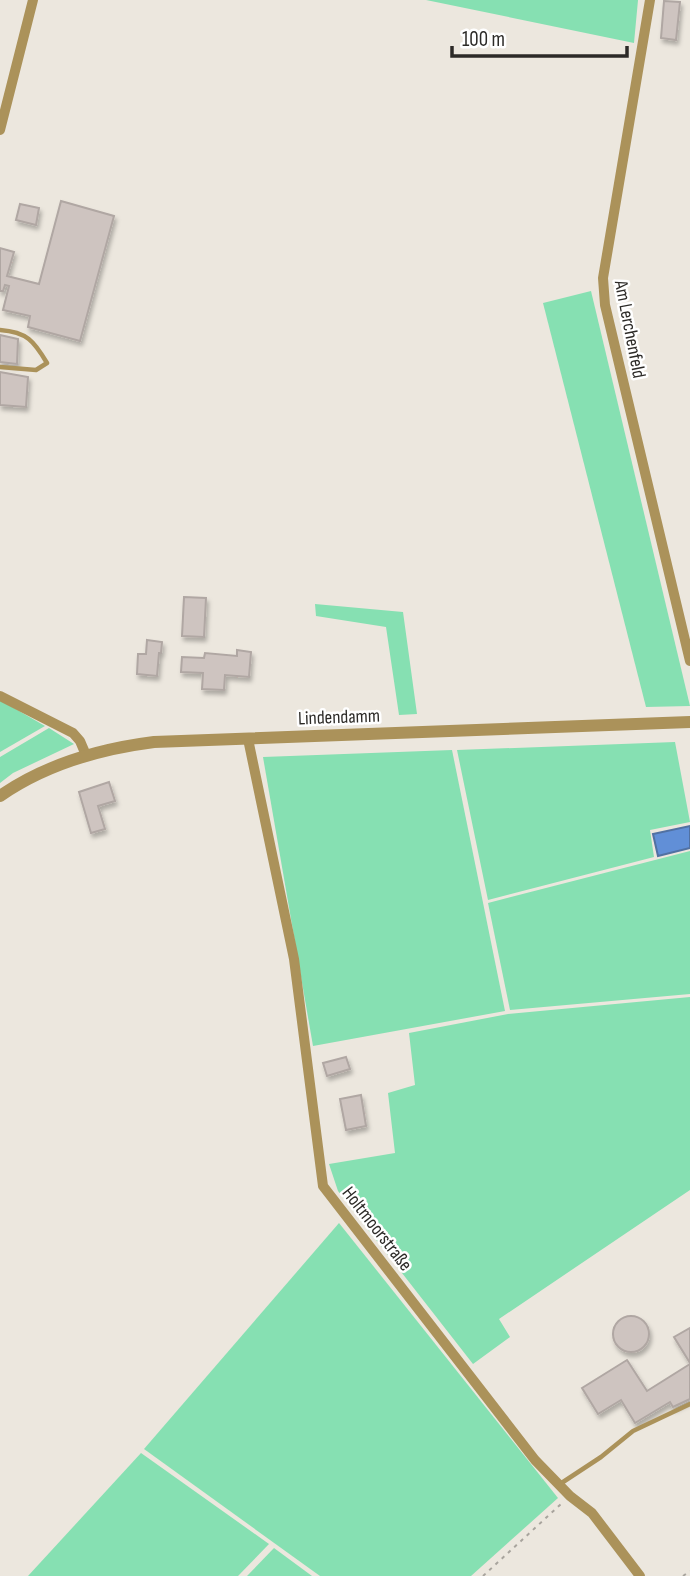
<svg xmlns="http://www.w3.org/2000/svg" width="690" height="1576" font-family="'Sofia Sans Condensed',sans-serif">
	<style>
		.green { fill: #86e0b2 }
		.water { fill: #618fd7; stroke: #5171a2; stroke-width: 2 }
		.building { fill: #cec4c0; stroke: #b0a7a3; stroke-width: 2; filter: url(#shadow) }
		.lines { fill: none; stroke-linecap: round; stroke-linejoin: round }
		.path { stroke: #a8a49d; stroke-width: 2; stroke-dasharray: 3.5 5; stroke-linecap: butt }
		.service { stroke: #ab925a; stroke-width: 4.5 }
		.minor { stroke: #ab925a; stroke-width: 10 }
		.tertiary { stroke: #ab925a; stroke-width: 12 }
		.labels { text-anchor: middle; stroke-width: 5; stroke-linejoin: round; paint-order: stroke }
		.street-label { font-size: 19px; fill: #2c2a27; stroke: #fff }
	</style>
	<defs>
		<filter id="shadow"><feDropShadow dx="2" dy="4" stdDeviation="2" flood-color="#0004"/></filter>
	</defs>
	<rect width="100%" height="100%" fill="#ece7de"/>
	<g class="green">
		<polygon points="426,0 638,0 634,43"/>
		<polygon points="591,291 690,706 646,707 543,303"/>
		<polygon points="315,604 403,612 417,714 399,715 386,627 316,616"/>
		<polygon points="0,700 45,726 0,752"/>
		<polygon points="49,728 74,744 13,773 0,783 0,757"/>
		<polygon points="675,742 690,822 650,830 654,857 488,900 457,750"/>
		<polygon points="452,750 505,1011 313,1046 263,757"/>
		<polygon points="690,851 690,994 510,1010 488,903"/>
		<polygon points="690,997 690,1190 499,1319 510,1337 473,1364 338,1191 329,1164 395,1153 388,1093 415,1085 409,1033 508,1014"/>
		<polygon points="339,1223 558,1498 471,1576 320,1576 144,1449"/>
		<polygon points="141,1453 269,1544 238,1576 28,1576"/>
		<polygon points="274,1548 312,1576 247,1576"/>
	</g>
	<polygon class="water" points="690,826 690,848 658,856 653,834"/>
	<g class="building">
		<polygon points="664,1 680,2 676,40 661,38"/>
		<polygon points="61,201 114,216 80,341 28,327 30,316 3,310 9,286 5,285 3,291 0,291 0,248 14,252 7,276 39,284"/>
		<polygon points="20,204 39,208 36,225 16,220"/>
		<polygon points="0,335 18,339 17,364 0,362"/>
		<polygon points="0,372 28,377 26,407 0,405"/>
		<polygon points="184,597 206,598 204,637 182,636"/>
		<polygon points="147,640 162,642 161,653 159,653 157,676 137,674 138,654 146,654"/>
		<polygon points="237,650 251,652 249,677 225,675 224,690 202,689 203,673 181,672 182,657 204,658 205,653 237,656"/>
		<polygon points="109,782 115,801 98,806 105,829 91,833 79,792"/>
		<polygon points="346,1057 350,1069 327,1076 323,1063"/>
		<polygon points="361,1095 366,1126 346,1130 340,1099"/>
		<circle cx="631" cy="1334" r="18"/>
		<polygon points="690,1328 690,1363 674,1337"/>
		<polygon points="627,1360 647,1391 690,1364 690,1399 673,1407 670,1402 635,1423 621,1400 598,1414 582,1388"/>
	</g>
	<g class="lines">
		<g class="path">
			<polyline points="483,1576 561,1504"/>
			<polyline points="683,1576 690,1571"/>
		</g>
		<g class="service">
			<path d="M0,330C27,332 34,341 47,363L36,370L0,367"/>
			<polyline points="560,1484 601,1457 633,1431 690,1404"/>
		</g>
		<g class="minor">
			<polyline points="650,0 603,278 605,305 690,661"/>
			<polyline points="0,130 33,0"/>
			<polyline points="0,696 73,733 80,741 86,755"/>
			<polyline points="248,739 294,959 323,1186 535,1460 570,1496 592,1513 640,1576"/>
		</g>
		<path class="tertiary" d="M0,796C46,764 99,749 154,742L690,722"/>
	</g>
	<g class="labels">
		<g class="street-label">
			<text transform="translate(631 329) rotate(79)" y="7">Am Lerchenfeld</text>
			<text transform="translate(339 716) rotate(-2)" y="7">Lindendamm</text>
			<text transform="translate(378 1228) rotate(52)" y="7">Holtmoorstraße</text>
		</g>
	</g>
	<path d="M452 46v10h175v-10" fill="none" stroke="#2c2a27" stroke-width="3.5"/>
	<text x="462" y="46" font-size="21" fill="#2c2a27" stroke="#ffffff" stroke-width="5" paint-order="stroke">100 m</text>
</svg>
